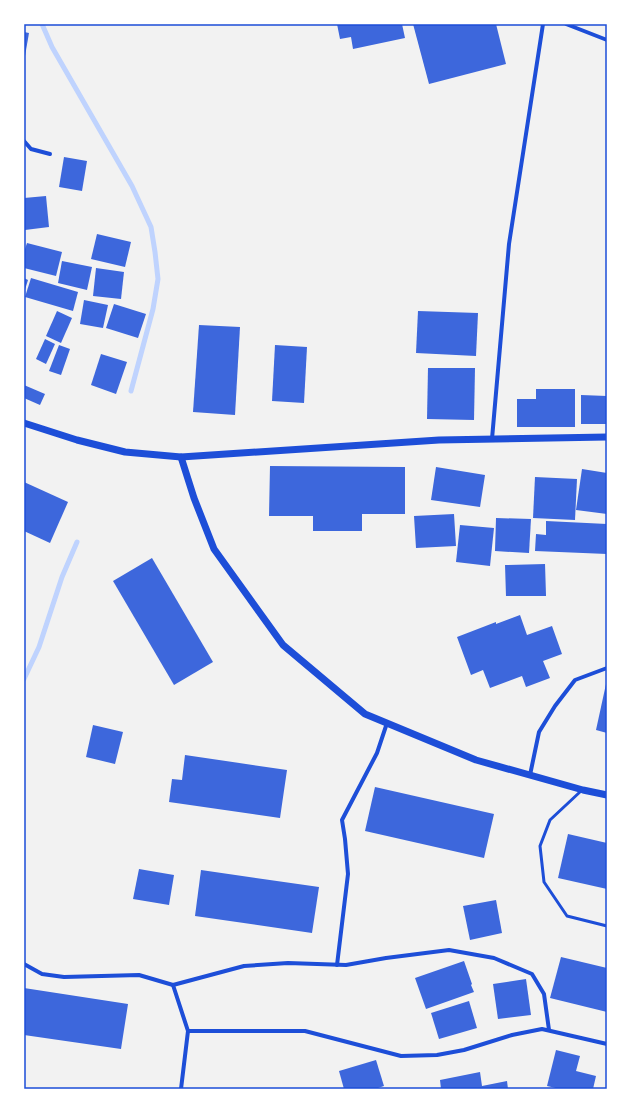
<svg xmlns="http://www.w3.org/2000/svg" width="631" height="1113" font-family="Montserrat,sans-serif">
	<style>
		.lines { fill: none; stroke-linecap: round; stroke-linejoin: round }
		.stream { stroke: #bfd3fe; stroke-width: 5 }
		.building { fill: #3d67dc }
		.service { stroke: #1d4ed8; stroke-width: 3 }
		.minor { stroke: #1d4ed8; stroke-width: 4 }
		.tertiary { stroke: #1d4ed8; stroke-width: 7 }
		.neatline { fill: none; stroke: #1d4ed8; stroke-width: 1.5 }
	</style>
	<rect width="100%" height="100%" fill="#f2f2f2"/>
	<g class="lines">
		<g class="stream">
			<polyline points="42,24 52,47 132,186 151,227 155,252 158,279 153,309 131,391"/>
			<polyline points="24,679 39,647 62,577 77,542"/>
		</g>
	</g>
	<g class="building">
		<polygon points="337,24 402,24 405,38 353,49 351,37 340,39"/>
		<polygon points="413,24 496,24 506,64 429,84"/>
		<polygon points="24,32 29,33 25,56 24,56"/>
		<polygon points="64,157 87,161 82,191 59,187"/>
		<polygon points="46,196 49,227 25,230 24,215 24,198"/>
		<polygon points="97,234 131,242 125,267 91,259"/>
		<polygon points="27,243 62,252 56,276 24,268 24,252"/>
		<polygon points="62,261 92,267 87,290 58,283"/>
		<polygon points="96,268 124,272 121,299 93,296"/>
		<polygon points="24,278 28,280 24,293"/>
		<polygon points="31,278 78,292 73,311 25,297"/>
		<polygon points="84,300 108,305 103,328 80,324"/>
		<polygon points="114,304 146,314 138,338 106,328"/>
		<polygon points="57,311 72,318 61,343 46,336"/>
		<polygon points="418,311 478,313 476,356 416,353"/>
		<polygon points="199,325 240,327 235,415 193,412"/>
		<polygon points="45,339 55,344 46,364 36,359"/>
		<polygon points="59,345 70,349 61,375 49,371"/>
		<polygon points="275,345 307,347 304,403 272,401"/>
		<polygon points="101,354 127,362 116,394 91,385"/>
		<polygon points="428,368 475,368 474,420 427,419"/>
		<polygon points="24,385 45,394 40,405 24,398"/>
		<polygon points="536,389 575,389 575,427 517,427 517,399 536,399"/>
		<polygon points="581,395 607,396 607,424 581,424"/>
		<polygon points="270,466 405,467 405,514 362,514 362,531 313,531 313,516 269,516"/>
		<polygon points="436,467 485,475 480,507 431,500"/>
		<polygon points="582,469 607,473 607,514 576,510"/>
		<polygon points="535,477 577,479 575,520 533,518"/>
		<polygon points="24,482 68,502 50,543 24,531"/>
		<polygon points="454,514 456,546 416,548 414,516"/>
		<polygon points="496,518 531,519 529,553 495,551"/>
		<polygon points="546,521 607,524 607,554 535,551 536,534 546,535"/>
		<polygon points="460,525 494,528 490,566 456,562"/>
		<polygon points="152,558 213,662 174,685 113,581"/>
		<polygon points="545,564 546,596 506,596 505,565"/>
		<polygon points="520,615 527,635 552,626 562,654 543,661 550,678 526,687 522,676 490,688 483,670 471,675 457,637 496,622 496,624"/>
		<polygon points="606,684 607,684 607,733 596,730"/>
		<polygon points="93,725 123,732 115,764 86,757"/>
		<polygon points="185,755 287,770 280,818 169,802 172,779 182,780"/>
		<polygon points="375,787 494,814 484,858 365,831"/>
		<polygon points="568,834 607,843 607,889 558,878"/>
		<polygon points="139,869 174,875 169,905 133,899"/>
		<polygon points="201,870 319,887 312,933 195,916"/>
		<polygon points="496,900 502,933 470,940 463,906"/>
		<polygon points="561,957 607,968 607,1012 550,998"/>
		<polygon points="464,961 472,984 471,985 474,992 426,1009 415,978"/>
		<polygon points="526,979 531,1015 498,1019 493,984"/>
		<polygon points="24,988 128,1004 121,1049 24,1035"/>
		<polygon points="469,1001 477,1028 439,1039 431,1013"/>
		<polygon points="556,1050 580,1056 576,1071 596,1076 593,1089 560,1089 547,1086"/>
		<polygon points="376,1060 384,1086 375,1089 344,1089 339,1071"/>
		<polygon points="480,1072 482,1086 507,1081 508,1089 441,1089 440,1080"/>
	</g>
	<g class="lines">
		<polyline class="service" points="581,791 550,820 540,846 544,882 567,916 607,926"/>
		<g class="minor">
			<polyline points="566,24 607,40"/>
			<polyline points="24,141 31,149 50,154"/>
			<polyline points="492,439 509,244 543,24"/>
			<polyline points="530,775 539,732 555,706 575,680 607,668"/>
			<polyline points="24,964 42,974 64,977 139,975 173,985 244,966 288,963 346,965 386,958 449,950 494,958 532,974 544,994 549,1030"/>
			<polyline points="337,965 348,874 345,839 342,820 377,753 387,723"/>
			<polyline points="173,985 188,1031 181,1089"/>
			<polyline points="188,1031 305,1031 401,1056 437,1055 464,1050 512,1035 542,1029 607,1044"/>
		</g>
		<g class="tertiary">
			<polyline points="24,423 77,440 125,452 181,457 439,440 607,437"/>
			<polyline points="181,457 194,498 214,549 283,645 365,714 476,760 583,790 607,795"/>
		</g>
	</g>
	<rect width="631" height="1113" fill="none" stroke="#ffffff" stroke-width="50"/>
	<rect x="25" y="25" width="581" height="1063" class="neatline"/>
</svg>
